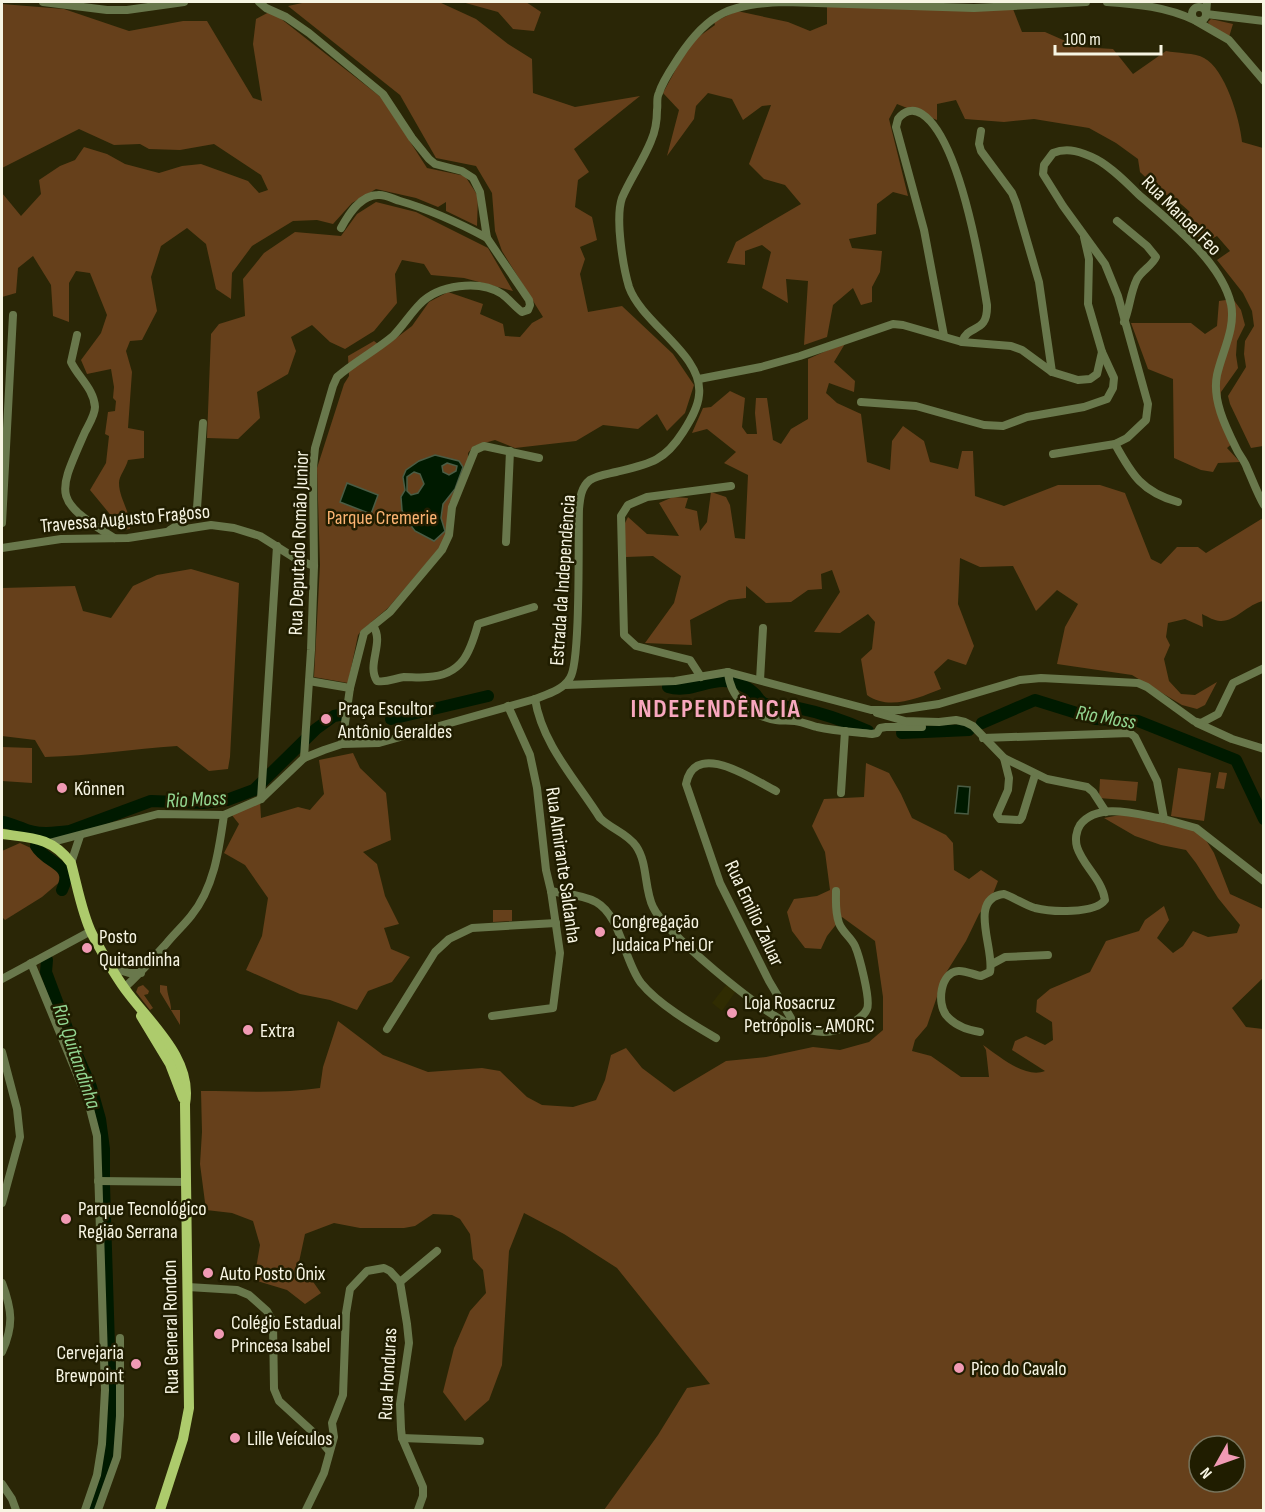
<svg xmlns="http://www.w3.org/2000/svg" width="1265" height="1512" font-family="'Sofia Sans Condensed',sans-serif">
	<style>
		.built { fill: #302c02 }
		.green { fill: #66401b; fill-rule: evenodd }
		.water { fill: #001a00; stroke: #4a5c44; stroke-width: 1.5; fill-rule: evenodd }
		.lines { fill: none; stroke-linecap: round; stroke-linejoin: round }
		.river { stroke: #001a00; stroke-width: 12 }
		.minor { stroke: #69784c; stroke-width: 8 }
		.major { stroke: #adcb6c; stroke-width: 10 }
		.poi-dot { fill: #f19ab4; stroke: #201d00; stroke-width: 2 }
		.labels { text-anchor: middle; stroke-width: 5; stroke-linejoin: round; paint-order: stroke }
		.street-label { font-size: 20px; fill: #f7f5e3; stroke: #201d00 }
		.park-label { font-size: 20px; fill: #fcb472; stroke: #201d00 }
		.poi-label { font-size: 20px; fill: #f7f5e3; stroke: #201d00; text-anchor: start }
		.water-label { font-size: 21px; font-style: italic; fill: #92d691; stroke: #201d00 }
		.district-label { font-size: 26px; font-weight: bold; letter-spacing: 1.5px; fill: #f8a7be; stroke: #201d00 }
	</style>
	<rect width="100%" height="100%" fill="#2a2606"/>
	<polygon class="built" points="727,984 736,991 722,1011 712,1003"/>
	<g class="green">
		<polygon points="307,2 439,2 476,19 508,44 532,59 533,93 575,107 640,96 574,149 589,172 578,180 575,207 592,217 597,240 580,247 585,259 580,274 588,312 622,306 673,354 694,385 685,413 667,431 657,414 638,429 603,425 576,441 515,448 495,440 474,446 468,453 468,460 453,497 449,503 447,530 442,545 388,608 362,630 358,635 348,683 314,677 320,565 317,468 344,384 349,376 348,356 374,341 383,348 412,326 429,302 448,292 483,304 480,314 503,324 505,336 520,337 532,323 543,317 502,251 495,231 492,193 476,166 436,158 400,95 288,6"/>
		<polygon points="462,2 526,2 541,12 534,31 513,29 498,12"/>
		<path d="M2,4L64,9L129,31L183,21H207L253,98L262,101L253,44L256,19L271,11L382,98L427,168L465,176L478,196L477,226L446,211V202L438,207L416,198L376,189L352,203L333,224L317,220L293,221L252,246L232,273L231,299L216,289L206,244L187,228L161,246L151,277L157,311L142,340L130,341L126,351L132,372L128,428L144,431V458L128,460C126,468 119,476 119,483C119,499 132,514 130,529L123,530L90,490L106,463L109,436L105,434L108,412L115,411L116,401L113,398L114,387L111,369L87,374L81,360L101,333L107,315L90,273L76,271L69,283V322L53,316L51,285L33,256L18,268L16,293L2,297V193L21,216L41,194L39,180L60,166L75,160L84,147L107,154L125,164L159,173L182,166L201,164L248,181L259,193L268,190L261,175L214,144L180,150L149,149L140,144L114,145L79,129L2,168V23L3,17H2Z"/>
		<path d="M827,4L1013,9L1022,32H1045L1079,47L1113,49L1133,74L1166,51C1176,53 1196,53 1204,58C1225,69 1240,119 1242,142L1263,148V446L1251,448L1230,404L1228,396L1246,367L1244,354L1245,341L1254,326L1252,311L1243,293L1217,260L1230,251L1217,236L1204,243L1180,221L1190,212L1173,197L1163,194L1140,172L1138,159L1116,143L1089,128L1034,119L1004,122L965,119L956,100L937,104V120L897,104L889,119L908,196L893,192L877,204L876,234L849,239L852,248L882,251L880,272L872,287V302L861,305L853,288L833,305L827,337L804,345L808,281L786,279L788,303L762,288L771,252L762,245L745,251V265L727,263L736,242L801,204L785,185L764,179L749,164L771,105L762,106L743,120L732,99L708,93L696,106L694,119L667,156L679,110L663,93L690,43L715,25L714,22L737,11L788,22L810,31L827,24Z"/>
		<polygon points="1211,19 1233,24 1229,37 1209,24 1208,22"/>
		<polygon points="376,202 416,212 488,248 513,291 464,278 431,275 424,264 402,260 395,274 397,303 374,331 345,349 330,342 312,325 291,337 296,351 288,374 257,392 260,418 238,439 207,438 211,334 219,324 245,316 243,279 264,253 295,232 341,236 357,214"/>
		<polygon points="1233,299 1241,310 1245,325 1237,341 1236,355 1238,368 1221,392 1220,403 1235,441 1227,448 1240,462 1218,463 1213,472 1201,470 1174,458 1173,379 1148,369 1131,323 1191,323 1205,334 1217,326 1219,301"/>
		<path d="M846,342L834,362L855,381L854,392L829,383L826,393L837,403L861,414L867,462L890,470L892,441L903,426L924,441L930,462L958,469L962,451H973L975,496L1004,506L1058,485H1100L1125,493L1151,559L1161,564L1177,547H1198L1206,553L1263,518V601C1248,604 1235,622 1220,621C1215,621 1208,617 1202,614L1203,627L1185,619L1168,623L1166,637L1170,645L1164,659L1169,681L1181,694L1195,695L1217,682L1205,705L1197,709L1182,705L1132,675L1057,664L1065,627L1078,604L1057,590L1036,611L1013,566L980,567L960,558L958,604L974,646L966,665L948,659L934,672L941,689C918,698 889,711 867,695L861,659L872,649L875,622L868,614L840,633L814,632L840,592L832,570L821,574L822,589L808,590L791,602L766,603L746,586V598L729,600L690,620L692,645L645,643L674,603L681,576L653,556L626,557L624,525L628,517L647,534L679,536L659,503L673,497L688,498L685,508L697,511L700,531L707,522L711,492L726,497L730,505L735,538L745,539L748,475L724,463L736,452L707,429L692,433L703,408L711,407L730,391L745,398L742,427L747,434H757L755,413L756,398H767L773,440L781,444L791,429L808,419V359Z"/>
		<path d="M191,569L239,583L230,757L228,769L209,771L177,746C133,749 90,756 45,757L35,740L2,736V588L75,586L83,611L111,618L133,586L157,575Z"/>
		<polygon points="2,747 32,748 32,783 2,781"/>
		<polygon points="353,753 360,768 386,793 391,840 363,852 377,864 385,896 399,924 384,928 391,949 410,957 392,982 368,991 357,1010 330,1000 300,994 246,970 262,936 268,898 245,865 224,853 239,824 231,814 260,800 261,818 298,807 310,810 324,794 319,760"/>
		<path d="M866,763L889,773L901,794L912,818L946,835L953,843L954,870L969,879L981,870L998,881L991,899L979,914L966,941L944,976L927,1026L915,1040L912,1051L931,1056L961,1077H989L986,1050L983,1045C999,1056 1025,1079 1045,1071L1012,1050L1015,1041L1026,1036L1045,1045L1053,1040L1052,1022L1036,1012L1037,1000L1050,989L1090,972L1106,941L1139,931L1145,920L1164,906L1169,920L1157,938L1173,953L1183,946L1193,931L1208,937L1237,933L1240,925L1218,898L1196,863L1186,850L1161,845L1135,836L1104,818L1135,812L1175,820L1204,837L1214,853L1230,894L1263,909V978L1232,1008L1246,1027L1263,1029V1510H604L658,1435L687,1388L710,1384L617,1268L564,1234L524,1213L509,1251L502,1365L489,1400L465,1421L443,1392L454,1348L470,1311L486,1293L483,1270L473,1259L470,1234L460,1219L452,1215L433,1214L415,1226L404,1228H360L334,1223L305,1234L299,1262L321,1293L305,1304L287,1290L254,1280L260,1245L253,1221L232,1213L206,1210L200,1164L202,1132L201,1091C241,1091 280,1094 320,1088L323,1067L338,1021L383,1055L428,1072L482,1068L500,1071L527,1097L542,1105L573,1107L596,1100L605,1080L611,1055L626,1048L642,1068L674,1092L726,1061L766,1057L813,1047L840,1050L869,1042L883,1030V997L875,941L842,917L827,936L821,949L805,948L792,931L787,912L794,899L817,896L830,890L825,852L812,826L824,799L864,797ZM1199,1446H1235V1482H1199Z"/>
		<polygon points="1178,768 1211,773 1204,821 1171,816"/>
		<polygon points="1219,772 1227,773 1224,789 1216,788"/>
		<polygon points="1100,779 1138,782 1136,801 1099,798"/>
		<polygon points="20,843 46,855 63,879 42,897 5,920 2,917 2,851"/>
		<polygon points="493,910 512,910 512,921 493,922"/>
		<polygon points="143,985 149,991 148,994 144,995 153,1008 150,1010 136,992 138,987"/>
		<path d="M160,985L167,986C167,995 171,1001 171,1010H180V1025L160,992Z"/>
	</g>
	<g class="water">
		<path d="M435,455L459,461L463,467L455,489L443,504L441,518L445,531L434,541L415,531L405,518L402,510L401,497L405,490L403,477L406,470L419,461ZM447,463L457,466L456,471L449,475L443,472L442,466ZM414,472L420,474L424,484L418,493L411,495L407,491V477Z"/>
		<polygon points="347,483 378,495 371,514 340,502"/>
		<polygon points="958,786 970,787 968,814 955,813"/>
	</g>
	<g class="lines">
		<g class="river">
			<path d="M668,687C688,693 704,681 723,681C735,681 747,686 756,695C759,699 761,703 766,704C776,708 787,706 798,708C823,713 845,721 868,731"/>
			<polyline points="391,719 488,696"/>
			<polyline points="982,723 1035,700 1096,719 1138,721 1236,760 1264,819"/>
			<polyline points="902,733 969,730"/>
			<path d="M4,822C11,824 15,826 22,828C36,835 55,833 70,831L151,801L203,803L227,800L254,790L316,729L334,716L344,714"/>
			<path d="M36,846C47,865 75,863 62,890"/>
			<polyline points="47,960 46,972 77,1055 91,1087 100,1119 104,1149 104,1185 111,1411 109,1457 91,1510"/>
		</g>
		<g class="minor">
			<polyline points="43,2 107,10 127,10 184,2"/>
			<path d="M259,2L266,8L286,17L309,33L383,94L412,138L429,159L435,164L462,171L473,178L480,192L487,238L529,300L530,305L528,310L522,312C515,307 509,299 502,294C479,279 438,285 420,304C410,314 403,326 393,336C375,351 354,362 337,377L333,386L315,448L313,468L314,566L311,650L304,758"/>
			<path d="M1107,2C1137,4 1167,7 1194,20"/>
			<polyline points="1207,2 1206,14 1264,21"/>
			<circle cx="1199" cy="14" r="7"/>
			<polyline points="1196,21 1229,40 1264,81"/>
			<polyline points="981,131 979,144 981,151 1012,193 1016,203 1039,282 1052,372"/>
			<path d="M1117,221L1147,246L1156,257C1152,266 1142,270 1137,279C1130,293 1130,308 1124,322"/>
			<path d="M341,228C348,215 360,195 378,195C385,194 393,199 400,201C431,210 459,223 487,238"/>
			<path d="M77,335L71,362C78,377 94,389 95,407C95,415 89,424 85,432C57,496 52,499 114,538"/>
			<path d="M944,336L924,230L896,127L898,119C904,111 913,108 922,114C959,138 980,262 987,305C988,335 968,323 962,342"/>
			<polyline points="699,379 761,367 800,356 893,324 903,325 962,342 1011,346 1022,350 1052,372 1078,380 1090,379 1097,374 1102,352 1088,304 1089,259 1084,237"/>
			<polyline points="861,402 916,406 984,425 1003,426 1027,417 1084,407 1107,399 1113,388 1114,378 1102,352"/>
			<path d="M1115,444C1132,475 1142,492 1178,502"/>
			<path d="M1053,454L1115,444L1127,438L1146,420L1148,404L1118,296L1105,264L1063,206L1043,174L1044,165L1053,153C1068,147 1082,152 1096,159C1111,167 1126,182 1138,194C1170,222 1221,261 1231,304C1236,328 1222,352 1217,375C1212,399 1225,426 1236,448C1239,455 1245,461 1247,468C1253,481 1257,493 1264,505"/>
			<polyline points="2,523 13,315"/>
			<polyline points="170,530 183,522 197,508 203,423"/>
			<polyline points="506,542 510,451"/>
			<polyline points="2,548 61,539 128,538 211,525 234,528 260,536 298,560 314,566"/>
			<path d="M373,626C385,642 366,665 377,681C387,683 395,678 404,677C412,677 420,678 428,677C462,675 470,653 478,624L534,607"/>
			<path d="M728,672C730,698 751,716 776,720C782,721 789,720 795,721C802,722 810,725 817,727C835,731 854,732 872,734L877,733L880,728L886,727H922"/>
			<polyline points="701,677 690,660 636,646 624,635 621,516 628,505 647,497 731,486"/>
			<polyline points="760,680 763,628"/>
			<polyline points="309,681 350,688"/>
			<polyline points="565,685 675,681 728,672 871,710 899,710 939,704 1020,680 1041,678 1138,683 1147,687 1194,721 1201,723 1218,714 1233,683 1264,668"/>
			<path d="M535,699C542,744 576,780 600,818C611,829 627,833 636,846C648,863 644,889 653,907C665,933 761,1011 787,1023H789L791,1018L769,981L720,883L686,784C695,739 752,779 776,791"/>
			<polyline points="877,713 905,721 939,722 956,720 965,722 973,726 1004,758 1009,778 1008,790 997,815 1000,819 1020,820 1022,817 1035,775"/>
			<polyline points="1197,723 1232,739 1264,749"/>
			<polyline points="983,738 1130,733 1135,737 1157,781 1164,819 1196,828 1264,881"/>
			<polyline points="342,744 350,688 364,633 390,612 442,550 449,535 452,507 475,450 484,446 539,458"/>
			<polyline points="1004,758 1047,779 1087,787 1093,792 1106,812"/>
			<polyline points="841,793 845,731"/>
			<polyline points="261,799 277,546"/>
			<path d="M49,843L158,814L224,815L261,799L304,758L324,750L342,744L379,743L535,699C548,694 563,690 570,678C581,662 578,536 579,509C580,498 581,487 590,480C598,475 608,474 616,472C649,464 664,462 683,432C690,421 698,408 699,395C704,355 642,324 629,287C623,267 615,218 622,198C630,179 643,161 651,141C655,132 657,121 657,110C658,105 656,98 659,93C663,80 672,68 679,57C709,11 732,4 785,2L974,8L1086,2"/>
			<polyline points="71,863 80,836"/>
			<path d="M551,891C566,894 583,895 596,902C621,916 624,961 641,983C658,1004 692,1024 716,1038"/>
			<polyline points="31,963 88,1101 97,1136 105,1390 102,1444 97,1475 85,1510"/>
			<polyline points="992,964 1005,957 1048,955"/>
			<polyline points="112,968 129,973 141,973"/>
			<polyline points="2,979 91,931"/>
			<path d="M124,988C140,974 152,959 166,944C174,934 183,926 191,916C214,888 219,850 224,815"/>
			<polyline points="492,1016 553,1008 560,953 551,891 546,870 537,788 530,755 508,706"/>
			<path d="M789,1023C808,1031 827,1037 847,1026C854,1022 864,1017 867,1009C871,1000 859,955 855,946C851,937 842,932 839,923C835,912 836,903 836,891"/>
			<polyline points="387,1029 435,952 449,939 472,928 556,923"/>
			<path d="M980,1032C967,1030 954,1025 946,1015C937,1003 940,973 958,971C965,970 974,975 981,976L990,972C995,949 967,898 1004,894C1015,898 1025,905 1035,908C1051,912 1095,914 1105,900C1102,879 1083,866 1077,847C1075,840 1076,831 1080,825C1098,801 1139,815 1164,819"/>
			<polyline points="2,1052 17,1109 20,1137 2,1203"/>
			<polyline points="98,1181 187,1182"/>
			<polyline points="400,1282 437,1251"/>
			<path d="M2,1283C12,1310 14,1325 2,1352"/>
			<polyline points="188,1287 237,1290 249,1295 267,1311 273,1322 274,1389 279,1401 314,1433 329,1451"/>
			<polyline points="402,1438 480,1441"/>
			<polyline points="2,1484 12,1499 16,1510"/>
			<polyline points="98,1510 117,1457 120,1416 120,1338"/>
			<polyline points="306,1510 324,1473 334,1437 332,1423 343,1395 346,1313 350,1289 367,1271 384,1268 390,1271 400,1282 407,1324 409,1343 400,1404 401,1429 402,1438 423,1487 423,1496 418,1510"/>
		</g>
		<g class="major">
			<path d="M2,834C31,838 52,837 71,863C77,885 82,914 92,934C103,954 114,975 128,993C152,1025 193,1060 185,1104L189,1408L183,1439L160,1510"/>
			<polyline points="141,1016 170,1064 183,1098"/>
		</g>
	</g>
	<g class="poi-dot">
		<circle cx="326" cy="719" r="6"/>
		<circle cx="62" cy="788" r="6"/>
		<circle cx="600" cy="932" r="6"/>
		<circle cx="87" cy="948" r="6"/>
		<circle cx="732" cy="1013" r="6"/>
		<circle cx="248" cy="1030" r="6"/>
		<circle cx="66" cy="1219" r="6"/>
		<circle cx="208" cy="1273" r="6"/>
		<circle cx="219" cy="1334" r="6"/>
		<circle cx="136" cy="1364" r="6"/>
		<circle cx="959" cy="1368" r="6"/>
		<circle cx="235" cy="1438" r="6"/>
	</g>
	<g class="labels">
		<g class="street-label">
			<text transform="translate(1182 215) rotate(45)" y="7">Rua Manoel Feo</text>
			<text transform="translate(125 518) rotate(-5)" y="7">Travessa Augusto Fragoso</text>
			<text transform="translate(298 543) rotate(-88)" y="7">Rua Deputado Romão Junior</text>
			<text transform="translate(562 580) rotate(-86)" y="7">Estrada da Independência</text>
			<text transform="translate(564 865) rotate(82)" y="7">Rua Almirante Saldanha</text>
			<text transform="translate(755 913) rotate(65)" y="7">Rua Emilio Zaluar</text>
			<text transform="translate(170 1327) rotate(-91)" y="7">Rua General Rondon</text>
			<text transform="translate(387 1374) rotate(-87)" y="7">Rua Honduras</text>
		</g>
		<g class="park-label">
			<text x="382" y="524">Parque Cremerie</text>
		</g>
		<g class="poi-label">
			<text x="338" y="715">Praça Escultor<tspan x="338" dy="23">Antônio Geraldes</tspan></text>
			<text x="74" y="795">Können</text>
			<text x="612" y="928">Congregação<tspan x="612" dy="23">Judaica P'nei Or</tspan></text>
			<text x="99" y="943">Posto<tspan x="99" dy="23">Quitandinha</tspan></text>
			<text x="744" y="1009">Loja Rosacruz<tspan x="744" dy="23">Petrópolis - AMORC</tspan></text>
			<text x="260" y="1037">Extra</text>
			<text x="78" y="1215">Parque Tecnológico<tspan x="78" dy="23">Região Serrana</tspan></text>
			<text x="220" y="1280">Auto Posto Ônix</text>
			<text x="231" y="1329">Colégio Estadual<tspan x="231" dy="23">Princesa Isabel</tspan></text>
			<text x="124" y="1359" text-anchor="end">Cervejaria<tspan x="124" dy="23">Brewpoint</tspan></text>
			<text x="971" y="1375">Pico do Cavalo</text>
			<text x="247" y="1445">Lille Veículos</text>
		</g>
		<g class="water-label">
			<text transform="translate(1106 717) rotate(10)" y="7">Rio Moss</text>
			<text transform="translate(196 799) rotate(-3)" y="7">Rio Moss</text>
			<text transform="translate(77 1056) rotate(71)" y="7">Rio Quitandinha</text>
		</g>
		<g class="district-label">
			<text x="716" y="717">INDEPENDÊNCIA</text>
		</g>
	</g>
	<rect width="1265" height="1512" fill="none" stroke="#f7f5e3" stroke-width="6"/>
	<g transform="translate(1217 1464) rotate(230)"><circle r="28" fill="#201d00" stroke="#76735b" stroke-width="1.5"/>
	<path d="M0-4.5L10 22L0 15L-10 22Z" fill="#f19ab4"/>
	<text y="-9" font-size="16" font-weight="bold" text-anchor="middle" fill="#f7f5e3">N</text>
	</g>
	<path d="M1055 45v9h106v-9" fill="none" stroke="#f7f5e3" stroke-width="3"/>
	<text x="1064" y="45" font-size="18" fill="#f7f5e3" stroke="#201d00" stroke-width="4.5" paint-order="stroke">100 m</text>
</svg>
